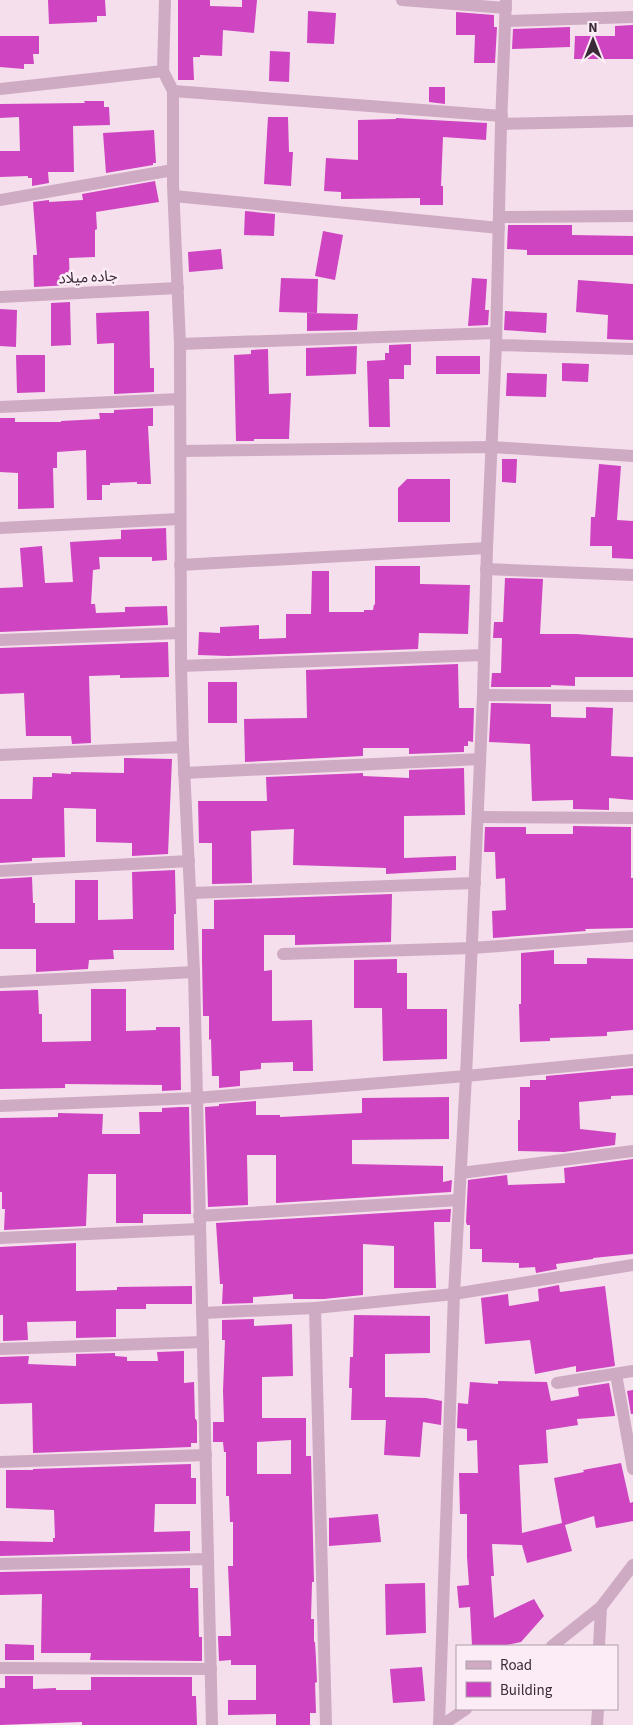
<svg xmlns="http://www.w3.org/2000/svg" width="633" height="1725" font-family="'Source Sans 3','Noto Sans Arabic',sans-serif">
	<style>
		.building { fill: #ce44c1; fill-rule: evenodd }
		.lines { fill: none; stroke-linecap: round; stroke-linejoin: round }
		.minor { stroke: #ceaac3; stroke-width: 12 }
		.labels { text-anchor: middle; stroke-width: 5; stroke-linejoin: round; paint-order: stroke }
		.street-label { font-size: 15px; fill: #3b2a38; stroke: #fbecf6 }
	</style>
	<rect width="100%" height="100%" fill="#f5dfec"/>
	<g class="building">
		<polygon points="48,0 105,0 106,16 97,16 97,22 49,24"/>
		<polygon points="178,0 210,0 210,6 242,7 242,0 257,0 254,33 223,30 222,56 200,55 200,57 193,57 194,80 178,80"/>
		<polygon points="308,11 336,13 334,44 307,43"/>
		<polygon points="456,12 494,15 494,27 497,27 495,63 474,63 475,35 456,35"/>
		<polygon points="633,25 633,59 574,59 575,36 615,36 615,26"/>
		<polygon points="570,27 570,47 512,49 513,29"/>
		<polygon points="0,36 39,36 39,54 33,54 34,64 24,64 24,69 0,67"/>
		<polygon points="270,51 290,52 289,82 269,81"/>
		<polygon points="429,87 445,87 445,104 429,102"/>
		<polygon points="84,101 104,101 104,107 109,107 110,125 73,126 74,172 48,172 49,183 32,186 32,178 28,178 28,176 0,177 0,151 20,151 19,117 0,118 0,104 85,103"/>
		<polygon points="268,117 288,117 289,152 293,152 291,186 264,184"/>
		<polygon points="396,118 487,123 486,140 443,137 441,186 443,186 443,205 420,205 420,198 341,199 341,192 324,191 326,158 358,160 358,120 396,119"/>
		<polygon points="154,130 156,163 153,163 153,165 106,173 103,133"/>
		<polygon points="155,181 159,202 96,212 97,229 95,230 95,257 69,258 70,285 34,287 33,255 37,255 33,202 49,200 49,202 83,200 82,194"/>
		<polygon points="245,211 275,214 274,236 244,235"/>
		<polygon points="508,225 572,225 572,235 633,236 633,255 527,255 527,250 507,249"/>
		<polygon points="323,231 343,235 335,280 315,276"/>
		<polygon points="221,249 223,269 189,272 188,252"/>
		<polygon points="281,278 318,279 317,313 279,312"/>
		<polygon points="472,278 487,279 485,310 489,310 488,325 468,326"/>
		<polygon points="578,280 633,284 633,340 607,339 608,315 576,312"/>
		<polygon points="70,302 71,345 51,346 51,303"/>
		<polygon points="0,309 17,310 16,347 0,346"/>
		<polygon points="149,311 150,368 154,368 154,392 114,394 114,343 97,344 96,313"/>
		<polygon points="505,311 547,313 546,333 504,330"/>
		<polygon points="307,313 358,314 357,330 307,331"/>
		<polygon points="411,344 411,365 404,365 404,379 389,379 390,427 369,427 367,361 385,360 385,353 389,353 389,345"/>
		<polygon points="357,346 356,374 306,376 306,348"/>
		<polygon points="268,349 269,394 291,393 289,439 254,439 254,441 236,441 234,355 251,354 251,350"/>
		<polygon points="16,355 45,355 45,392 17,393"/>
		<rect x="436" y="356" width="44" height="18"/>
		<polygon points="562,363 589,364 588,382 562,381"/>
		<polygon points="507,373 547,374 546,397 506,396"/>
		<polygon points="153,408 153,426 148,426 151,484 137,484 137,482 110,483 110,485 102,485 102,500 87,500 86,450 57,452 57,468 53,468 54,508 18,509 18,473 0,472 0,418 15,418 15,422 61,422 61,421 100,419 99,413 114,413 114,410"/>
		<polygon points="502,459 517,459 516,483 502,482"/>
		<polygon points="599,464 621,466 617,520 633,521 633,559 612,558 612,546 590,546 591,517 595,517"/>
		<polygon points="407,479 450,479 450,522 398,522 398,488"/>
		<polygon points="166,528 167,560 152,561 152,557 99,557 100,569 93,570 91,604 95,604 96,613 125,612 125,607 167,606 168,625 0,632 0,588 23,587 20,548 42,546 45,583 73,582 70,542 121,539 121,530"/>
		<polygon points="375,566 420,566 420,584 470,585 468,634 419,633 418,649 228,656 198,655 199,632 220,633 220,627 259,625 259,639 286,638 286,614 311,614 312,571 329,571 329,612 364,612 364,610 373,610 374,604 375,605"/>
		<polygon points="505,578 543,579 540,634 576,634 633,638 633,677 575,677 575,686 551,685 551,687 491,687 492,673 501,673 502,638 493,638 494,622 503,622"/>
		<polygon points="168,642 169,677 120,678 120,675 89,676 91,743 72,744 71,736 26,736 24,693 0,694 0,648"/>
		<polygon points="458,664 459,708 474,708 473,742 468,741 468,746 464,746 464,752 409,754 409,748 363,748 363,756 245,762 244,719 307,718 306,670"/>
		<rect x="208" y="682" width="29" height="41"/>
		<polygon points="491,703 551,704 551,717 586,718 586,707 613,708 611,756 633,757 633,800 609,798 609,810 573,809 573,800 532,801 530,744 489,742"/>
		<polygon points="124,758 172,759 168,854 132,856 132,843 96,842 96,809 68,808 64,808 65,857 32,858 32,861 0,863 0,799 32,799 33,777 52,777 52,773 71,774 71,772 124,773"/>
		<polygon points="464,768 465,815 404,816 404,858 456,856 456,870 386,874 386,868 293,865 294,829 251,831 252,883 212,884 212,843 199,843 198,801 267,801 266,777 363,773 363,776 409,778 409,770"/>
		<polygon points="573,826 631,827 631,878 633,878 633,928 585,929 586,931 493,938 492,911 506,910 505,878 496,879 495,852 484,852 485,827 526,827 526,834 573,834"/>
		<polygon points="175,870 176,914 174,914 174,950 113,950 114,959 89,960 88,969 36,972 36,949 0,949 0,879 32,877 33,903 35,903 35,923 75,923 75,880 98,880 98,920 133,919 132,872"/>
		<polygon points="392,894 391,942 295,945 295,935 264,935 264,971 272,970 272,1021 312,1020 313,1071 293,1071 293,1062 261,1063 261,1069 240,1071 240,1086 219,1088 219,1076 212,1076 211,1039 209,1040 209,1016 203,1016 202,959 202,929 214,929 214,900"/>
		<polygon points="554,950 554,964 587,964 587,958 633,959 633,1030 607,1032 607,1036 550,1038 550,1041 520,1042 519,1004 521,1004 521,953"/>
		<polygon points="397,959 397,973 407,973 407,1009 447,1009 447,1059 383,1061 382,1008 354,1008 354,960"/>
		<polygon points="91,989 126,989 126,1031 156,1030 156,1027 180,1027 181,1090 162,1091 162,1085 65,1084 65,1088 0,1089 0,991 38,990 39,1014 42,1014 42,1042 91,1041"/>
		<polygon points="633,1068 633,1095 611,1096 611,1099 579,1102 580,1129 616,1133 615,1145 564,1152 518,1151 518,1120 520,1120 520,1087 530,1087 530,1080 546,1080 546,1076"/>
		<polygon points="449,1097 449,1139 352,1140 352,1164 443,1166 443,1182 452,1180 451,1192 276,1203 276,1155 247,1155 248,1205 208,1207 205,1107 219,1106 219,1104 256,1101 256,1115 280,1115 280,1117 362,1113 362,1098"/>
		<polygon points="181,1107 189,1107 191,1214 143,1214 143,1223 116,1223 116,1174 88,1174 86,1226 4,1230 5,1209 2,1209 2,1192 0,1192 0,1118 58,1117 58,1113 103,1114 102,1134 140,1134 139,1112 162,1112 162,1108"/>
		<polygon points="633,1159 633,1254 593,1258 593,1259 556,1264 557,1269 536,1273 535,1267 519,1268 519,1263 482,1262 482,1249 470,1249 470,1225 467,1225 466,1222 468,1180 507,1175 508,1185 565,1183 564,1168"/>
		<polygon points="451,1209 450,1222 434,1222 436,1288 394,1288 394,1246 363,1244 363,1295 324,1299 293,1299 293,1294 253,1297 253,1303 222,1304 223,1284 220,1284 216,1223"/>
		<polygon points="76,1243 76,1291 117,1290 117,1287 192,1286 192,1304 146,1304 146,1309 116,1309 116,1337 76,1338 76,1321 27,1322 28,1340 3,1341 3,1315 0,1315 0,1247"/>
		<polygon points="559,1285 560,1292 605,1286 615,1366 576,1372 576,1366 535,1374 530,1340 485,1344 481,1298 508,1294 509,1306 539,1301 538,1289"/>
		<polygon points="354,1315 430,1316 430,1353 385,1354 385,1397 426,1398 442,1401 441,1425 423,1422 420,1457 384,1455 386,1420 351,1420 352,1388 349,1388 350,1357 353,1357"/>
		<path d="M254,1319V1326L292,1324L293,1376L262,1377V1418H306V1456H311L314,1582H312L311,1619H314V1642H315L316,1659L317,1682L315,1683L316,1713H310V1725H276V1714L228,1715V1700H256V1665H231V1660L219,1661L218,1636H231L228,1566H233V1522H230L229,1496H226V1452H224L223,1442H213V1422H224L223,1391L225,1340H222V1320ZM291,1440V1474H257V1442Z"/>
		<polygon points="184,1351 184,1383 194,1382 195,1419 196,1419 197,1422 197,1443 191,1443 191,1447 33,1453 32,1403 0,1404 0,1357 29,1356 28,1364 76,1366 76,1354 115,1353 115,1356 127,1357 127,1361 158,1361 157,1352"/>
		<polygon points="498,1381 547,1382 551,1401 579,1396 578,1388 609,1383 615,1416 577,1419 578,1425 546,1430 548,1463 519,1465 522,1533 562,1523 554,1478 584,1472 583,1470 621,1463 630,1503 633,1502 633,1521 596,1528 594,1516 565,1525 572,1551 527,1563 522,1545 492,1544 494,1576 491,1576 494,1618 534,1599 544,1616 521,1642 502,1646 472,1646 470,1607 459,1608 457,1586 469,1585 467,1557 467,1514 460,1514 459,1473 478,1473 477,1440 467,1441 467,1429 457,1428 458,1403 468,1404 470,1382 498,1384"/>
		<polygon points="633,1390 633,1414 631,1414 627,1391"/>
		<polygon points="191,1464 191,1478 196,1478 196,1504 155,1504 154,1532 190,1531 190,1551 0,1556 0,1541 53,1542 53,1538 55,1538 54,1510 6,1508 6,1470 33,1470 33,1469"/>
		<polygon points="378,1514 381,1542 329,1546 329,1518"/>
		<polygon points="190,1568 190,1588 198,1588 199,1637 202,1637 202,1661 90,1660 91,1653 41,1653 42,1594 0,1595 0,1572"/>
		<polygon points="425,1583 426,1633 386,1635 385,1584"/>
		<polygon points="5,1644 34,1645 34,1660 5,1660"/>
		<polygon points="422,1667 425,1701 393,1703 390,1669"/>
		<polygon points="5,1676 33,1676 33,1689 56,1688 56,1690 91,1690 91,1677 192,1677 192,1696 196,1696 197,1725 82,1725 82,1722 0,1725 0,1688 5,1688"/>
	</g>
	<g class="lines">
		<g class="minor">
			<polyline points="165,0 163,71 173,91 173,185 180,344 181,666 183,747 194,972 212,1725"/>
			<polyline points="402,0 506,8"/>
			<polyline points="505,21 633,17"/>
			<polyline points="0,89 163,71"/>
			<polyline points="173,91 502,116"/>
			<polyline points="501,124 633,121"/>
			<polyline points="174,196 499,228"/>
			<polyline points="0,200 173,170"/>
			<polyline points="499,217 633,216"/>
			<polyline points="0,297 178,288"/>
			<polyline points="180,344 496,333"/>
			<polyline points="496,345 633,349"/>
			<polyline points="0,407 180,399"/>
			<polyline points="181,451 492,447 633,456"/>
			<polyline points="0,528 179,519"/>
			<polyline points="180,565 487,548"/>
			<polyline points="486,569 633,575"/>
			<polyline points="0,640 180,633"/>
			<polyline points="181,666 484,655"/>
			<polyline points="483,695 633,696"/>
			<polyline points="0,755 183,747"/>
			<polyline points="184,773 480,759"/>
			<polyline points="478,817 633,818"/>
			<polyline points="0,871 189,861"/>
			<polyline points="191,893 475,883"/>
			<polyline points="283,954 472,948 633,936"/>
			<polyline points="0,982 194,972"/>
			<polyline points="0,1106 196,1098 466,1076 633,1060"/>
			<polyline points="461,1173 633,1151"/>
			<polyline points="199,1216 459,1200"/>
			<polyline points="0,1238 199,1229"/>
			<polyline points="315,1308 326,1725"/>
			<polyline points="202,1313 315,1308 454,1294 633,1265"/>
			<polyline points="0,1349 203,1342"/>
			<polyline points="616,1374 633,1469"/>
			<polyline points="557,1383 633,1371"/>
			<polyline points="0,1462 206,1455"/>
			<polyline points="0,1564 208,1559"/>
			<polyline points="552,1646 601,1607 633,1565"/>
			<polyline points="599,1646 601,1607"/>
			<polyline points="0,1668 211,1669"/>
			<polyline points="439,1725 454,1294 466,1076 483,695 487,548 496,345 501,124 506,0"/>
			<polyline points="442,1725 466,1709"/>
			<polyline points="597,1725 598,1709"/>
		</g>
	</g>
	<g class="labels">
		<g class="street-label">
			<text transform="translate(88 277) rotate(-3)" y="5">جاده میلاد</text>
		</g>
	</g>
	<rect x="456" y="1645" width="162" height="65" fill="#fbecf6" stroke="#ae9eaa"/>
	<rect x="466" y="1661" width="25" height="8" fill="#ceaac3" stroke="#ae9eaa"/>
	<text x="500" y="1670" font-size="15" fill="#3b2a38">Road</text>
	<rect x="466" y="1682" width="25" height="15" fill="#ce44c1" stroke="#ae9eaa"/>
	<text x="500" y="1695" font-size="15" fill="#3b2a38">Building</text>
	<g transform="translate(593 40)" stroke="#fbecf6" stroke-width="4" paint-order="stroke">
	<path d="M0-4L9 19L0 12L-9 19Z" fill="#3b2a38"/>
	<text y="-8" font-size="14" font-weight="bold" text-anchor="middle" fill="#3b2a38">N</text>
	</g>
</svg>
